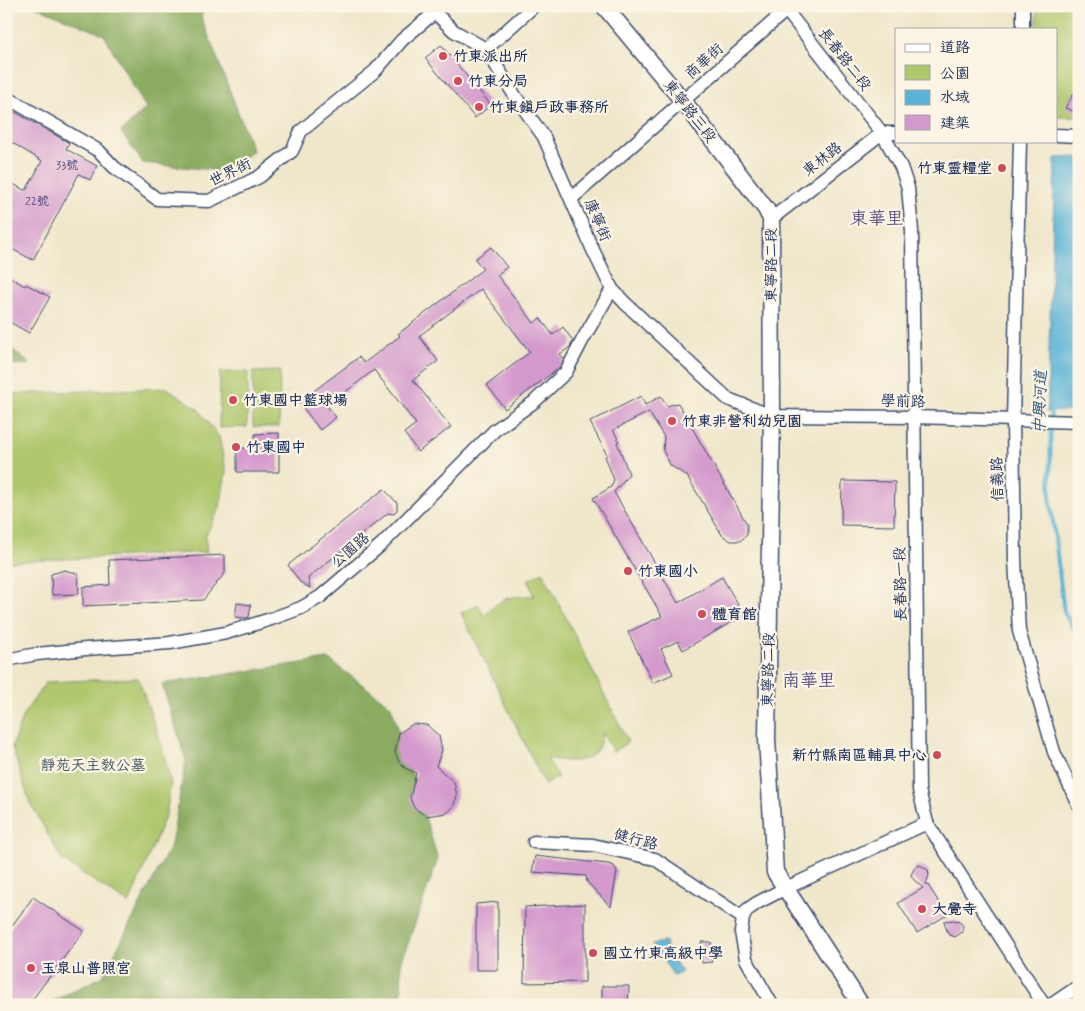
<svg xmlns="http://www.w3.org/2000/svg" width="1085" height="1011" font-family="Mynerve,'LXGW WenKai TC',sans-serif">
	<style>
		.green { fill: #afc76d; stroke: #657b66 }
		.forest { fill: #8bac60; stroke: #536e5f }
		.water { fill: #59b3d6; stroke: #3a719a }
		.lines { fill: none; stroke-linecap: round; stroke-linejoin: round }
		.stream { stroke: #59b3d6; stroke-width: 4 }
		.building { fill: #d49acd }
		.minor-casing { stroke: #3b4b6e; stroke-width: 15 }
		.major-casing { stroke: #3b4b6e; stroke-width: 19 }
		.minor { stroke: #fff; stroke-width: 12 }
		.major { stroke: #fff; stroke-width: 16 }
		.poi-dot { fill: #d1495b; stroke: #fcf5e5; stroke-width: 2 }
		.labels { text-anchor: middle; stroke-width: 4.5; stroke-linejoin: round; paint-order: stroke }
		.number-label { font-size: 12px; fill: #494a7a }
		.poi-label { font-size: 15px; font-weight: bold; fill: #1b2f5e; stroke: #fcf5e5; text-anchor: start }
		.street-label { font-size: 15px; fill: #1b2f5e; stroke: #fcf5e5 }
		.park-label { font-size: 15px; fill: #405562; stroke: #fcf5e5 }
		.water-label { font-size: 16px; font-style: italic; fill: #2e5782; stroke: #fcf5e5 }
		.quarter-label { font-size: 18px; fill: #5c5485; stroke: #fcf5e5 }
	</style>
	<rect width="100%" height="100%" fill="#fcf5e5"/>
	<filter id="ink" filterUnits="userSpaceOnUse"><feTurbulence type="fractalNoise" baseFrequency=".02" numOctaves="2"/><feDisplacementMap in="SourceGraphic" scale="10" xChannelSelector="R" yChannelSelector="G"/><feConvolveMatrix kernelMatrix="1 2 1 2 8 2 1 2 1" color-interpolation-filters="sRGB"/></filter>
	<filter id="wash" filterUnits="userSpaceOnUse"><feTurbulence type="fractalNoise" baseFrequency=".0096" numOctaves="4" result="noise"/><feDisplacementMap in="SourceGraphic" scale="20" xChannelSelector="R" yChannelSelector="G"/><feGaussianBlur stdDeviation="1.12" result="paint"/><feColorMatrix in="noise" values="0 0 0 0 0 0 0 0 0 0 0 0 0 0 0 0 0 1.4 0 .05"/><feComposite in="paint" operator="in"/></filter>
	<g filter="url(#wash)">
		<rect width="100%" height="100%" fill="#f0e7cb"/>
		<g class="green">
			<polygon points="1037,6 1079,6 1079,117 1056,117 1056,29 1037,29"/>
			<polygon points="280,371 279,427 253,427 253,372"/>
			<polygon points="220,372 248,372 247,427 219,428"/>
			<polygon points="167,388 197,408 219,437 226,472 220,507 205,537 207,552 6,562 6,394"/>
			<path d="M543,572L628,742L613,752L602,732C601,737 601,744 598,748C587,766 563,761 547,758L558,777L545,785L461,613L478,604L484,616C503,597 507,596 534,596L528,580Z"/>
			<polygon points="138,678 162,746 171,784 166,814 129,904 62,860 29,800 12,747 23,715 46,682"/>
		</g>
		<g class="forest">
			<polygon points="35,6 208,6 201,16 253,151 224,171 143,163 121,132 146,108 104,35"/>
			<polygon points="6,344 30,364 6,365"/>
			<polygon points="328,659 391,706 438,859 401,963 402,1005 45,1005 103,976 171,845 186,760 162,684"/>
		</g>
		<g class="water">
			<polygon points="1079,157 1079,410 1047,412 1055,158"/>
			<polygon points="665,942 667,950 682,972 674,976 652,944"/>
		</g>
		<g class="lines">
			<polyline class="stream" points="1051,408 1050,496 1064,612 1079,638"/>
		</g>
		<g id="blocks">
			<g class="building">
				<polygon points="441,45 491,105 475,118 425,58"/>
				<polygon points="1079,85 1079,113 1065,108"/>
				<polygon points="6,107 69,143 66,149 97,166 90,180 79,174 33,260 6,246 6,223 11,213 6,211 6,180 24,190 27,189 42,161 6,139"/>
				<polygon points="491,247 507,267 497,275 534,323 540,318 553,335 563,327 573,341 570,347 560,354 564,359 560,367 505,409 487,385 530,352 481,289 419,336 438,361 413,380 451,427 418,452 404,433 416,424 374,370 327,406 336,417 320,430 299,402 359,357 364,363 400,336 398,334 483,269 475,259"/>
				<polygon points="6,275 25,286 26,284 50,297 29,333 6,320"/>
				<polygon points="641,396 645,405 661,396 667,406 678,403 747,524 747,535 740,541 731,541 722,535 687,476 671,466 663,451 664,437 649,412 613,430 619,441 617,442 629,474 614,492 678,603 722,577 744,615 683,650 678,641 661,649 673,674 653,683 628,632 662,616 593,498 611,487 614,480 605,456 607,455 590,422"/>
				<polygon points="279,433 279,472 237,472 237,448 255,448 255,434"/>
				<polygon points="842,481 895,482 894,526 841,525"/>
				<polygon points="384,489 397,503 397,510 393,514 388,513 308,578 310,588 300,582 288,565"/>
				<polygon points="225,555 225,573 203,600 83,606 83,587 110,585 109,560"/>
				<polygon points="65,570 78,574 79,594 52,595 51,574"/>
				<polygon points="237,603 251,605 249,617 245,618 235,617"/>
				<polygon points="413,724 427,725 439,736 442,750 436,766 454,782 457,796 453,807 447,813 426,816 414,808 410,798 416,773 405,768 399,762 395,752 399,733"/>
				<polygon points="535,856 608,864 614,866 617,871 611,907 587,882 586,876 532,872"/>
				<polygon points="920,865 928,870 929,875 926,885 928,885 947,915 917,933 898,903 923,888 914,880 911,875 915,867"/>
				<polygon points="33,897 84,931 28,1005 10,1005 6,1003 6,934"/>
				<polygon points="498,902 498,970 476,970 476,904"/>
				<polygon points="585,904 585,982 524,983 525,907"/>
				<polygon points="954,920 960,922 963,926 962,932 955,937 948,934 944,921"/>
				<polygon points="701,942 711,942 712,962 702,963"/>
				<polygon points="602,986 629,986 628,1005 602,1005"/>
			</g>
		</g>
	</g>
	<g filter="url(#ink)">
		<use href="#blocks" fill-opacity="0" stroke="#3b4b6e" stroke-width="1"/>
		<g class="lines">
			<g class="minor-casing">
				<g id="minor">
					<polyline points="428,6 454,31 486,49 515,96 544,137 592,248 612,289 625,303 728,399 772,416 914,417 1079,422"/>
					<polyline points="783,6 882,133 901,167 908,188 912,231 919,790 927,823 1044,1005"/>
					<polyline points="1023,29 1023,6"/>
					<polyline points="486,49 534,6"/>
					<polyline points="6,97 99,151 114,167 157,199 209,201 259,177 292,151 301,131 375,71 402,40 434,13"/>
					<polyline points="1056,135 1079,136"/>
					<polyline points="1020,141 1013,420 1015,560 1019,631 1054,752 1079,806"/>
					<polyline points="571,199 791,6"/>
					<polyline points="771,219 882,133 896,133"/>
					<polyline points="6,660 37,654 86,649 170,643 226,633 271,619 301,608 320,597 382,544 495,430 534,402 566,372 583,339 612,289"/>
					<polyline points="534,842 593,845 655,859 743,918"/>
					<polyline points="772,1005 746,959 741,932 743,918 747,910 757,903 784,889 927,823"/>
					<polyline points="1051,1005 1079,986"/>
				</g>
			</g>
			<g class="major-casing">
				<polyline id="major" points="604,6 683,101 766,209 771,219 772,416 767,739 775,872 861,1005"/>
			</g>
			<use href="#minor" class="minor"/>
			<use href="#major" class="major"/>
		</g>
	</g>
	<g class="poi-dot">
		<circle cx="443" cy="56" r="5"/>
		<circle cx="458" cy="81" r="5"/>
		<circle cx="479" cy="107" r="5"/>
		<circle cx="1002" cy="168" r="5"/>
		<circle cx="233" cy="400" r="5"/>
		<circle cx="672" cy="421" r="5"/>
		<circle cx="236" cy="447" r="5"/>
		<circle cx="628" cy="571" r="5"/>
		<circle cx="702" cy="614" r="5"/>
		<circle cx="937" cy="755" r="5"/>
		<circle cx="922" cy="909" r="5"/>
		<circle cx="593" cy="953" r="5"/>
		<circle cx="31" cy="968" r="5"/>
	</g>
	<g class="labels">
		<g class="number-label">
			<text x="67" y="169">33號</text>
			<text x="37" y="205">22號</text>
		</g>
		<g class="poi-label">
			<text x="453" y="61">竹東派出所</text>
			<text x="468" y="86">竹東分局</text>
			<text x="489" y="112">竹東鎮戶政事務所</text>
			<text x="992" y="173" text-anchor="end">竹東靈糧堂</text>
			<text x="243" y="405">竹東國中籃球場</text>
			<text x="682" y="426">竹東非營利幼兒園</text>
			<text x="246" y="452">竹東國中</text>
			<text x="638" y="576">竹東國小</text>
			<text x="712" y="619">體育館</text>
			<text x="927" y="760" text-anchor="end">新竹縣南區輔具中心</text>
			<text x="932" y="914">大覺寺</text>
			<text x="603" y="958">國立竹東高級中學</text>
			<text x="41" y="973">玉泉山普照宮</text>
		</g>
		<g class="street-label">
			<text transform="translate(845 59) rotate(52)" y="5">長春路二段</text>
			<text transform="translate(704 61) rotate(-42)" y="5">商華街</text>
			<text transform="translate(690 111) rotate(52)" y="5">東寧路三段</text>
			<text transform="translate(822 159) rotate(-38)" y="5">東林路</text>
			<text transform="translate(230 172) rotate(-26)" y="5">世界街</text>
			<text transform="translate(598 220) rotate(67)" y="5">康寧街</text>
			<text transform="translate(771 265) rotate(-90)" y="5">東寧路二段</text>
			<text transform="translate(903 401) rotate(1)" y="5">學前路</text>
			<text transform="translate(997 479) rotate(-91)" y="5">信義路</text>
			<text transform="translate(350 550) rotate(-41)" y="5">公園路</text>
			<text transform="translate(900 584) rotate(-91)" y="5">長春路一段</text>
			<text transform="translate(768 670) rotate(-89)" y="5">東寧路二段</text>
			<text transform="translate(636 839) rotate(15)" y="5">健行路</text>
		</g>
		<g class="park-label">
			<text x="93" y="770">靜苑天主教公墓</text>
		</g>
		<g class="water-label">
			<text transform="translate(1039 402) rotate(-88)" y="6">中興河道</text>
		</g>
		<g class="quarter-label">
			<text x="877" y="224">東華里</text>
			<text x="809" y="686">南華里</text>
		</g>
	</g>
	<rect width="1085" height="1011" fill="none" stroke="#fcf5e5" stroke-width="25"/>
	<rect x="895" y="28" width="162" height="115" fill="#fcf5e5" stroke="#a2a6af"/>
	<rect x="905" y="44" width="25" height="8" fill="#ffffff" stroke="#a2a6af"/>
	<text x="940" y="52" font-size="15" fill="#1b2f5e">道路</text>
	<rect x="905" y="65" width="25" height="15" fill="#afc76d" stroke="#a2a6af"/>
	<text x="940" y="78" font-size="15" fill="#1b2f5e">公園</text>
	<rect x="905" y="90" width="25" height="15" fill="#59b3d6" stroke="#a2a6af"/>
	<text x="940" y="102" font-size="15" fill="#1b2f5e">水域</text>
	<rect x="905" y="115" width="25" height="15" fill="#d49acd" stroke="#a2a6af"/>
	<text x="940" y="128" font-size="15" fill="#1b2f5e">建築</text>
</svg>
